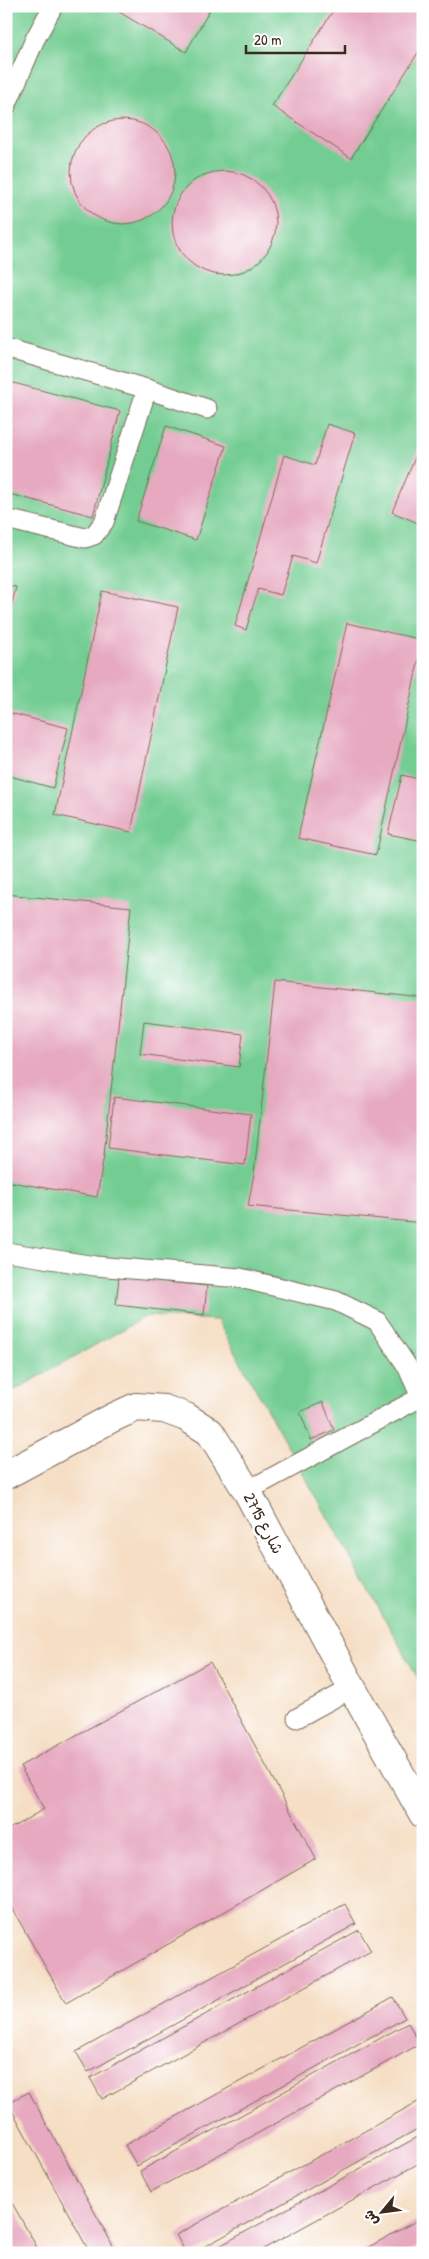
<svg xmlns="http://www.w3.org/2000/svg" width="429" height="2259" font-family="'Patrick Hand','Playpen Sans Arabic',sans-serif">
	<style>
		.green { fill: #73cd93; stroke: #577c58 }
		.building { fill: #e6a9c0 }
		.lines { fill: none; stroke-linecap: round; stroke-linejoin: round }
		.service-casing { stroke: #7c6958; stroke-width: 21 }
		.minor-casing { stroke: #7c6958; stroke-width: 30 }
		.service { stroke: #fff; stroke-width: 19 }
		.minor { stroke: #fff; stroke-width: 28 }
		.labels { text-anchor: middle; stroke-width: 5; stroke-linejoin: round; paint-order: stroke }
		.street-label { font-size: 16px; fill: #3b2a1e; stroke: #fff }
	</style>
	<rect width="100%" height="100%" fill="#fff"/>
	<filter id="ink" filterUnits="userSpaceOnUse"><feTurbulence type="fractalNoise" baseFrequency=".02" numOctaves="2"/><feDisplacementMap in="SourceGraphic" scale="10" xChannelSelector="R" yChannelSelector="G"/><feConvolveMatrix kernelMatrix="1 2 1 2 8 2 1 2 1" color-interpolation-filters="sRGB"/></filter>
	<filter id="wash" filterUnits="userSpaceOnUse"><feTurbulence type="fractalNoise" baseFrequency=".0096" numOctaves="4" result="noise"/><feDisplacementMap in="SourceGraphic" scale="20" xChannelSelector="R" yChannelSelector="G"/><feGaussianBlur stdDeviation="1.12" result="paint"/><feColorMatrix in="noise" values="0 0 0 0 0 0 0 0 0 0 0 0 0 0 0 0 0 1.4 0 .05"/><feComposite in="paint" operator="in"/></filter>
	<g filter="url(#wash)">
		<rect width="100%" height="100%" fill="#f5dec4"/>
		<polygon class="green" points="6,6 423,6 423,1687 217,1320 147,1316 6,1395"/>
		<g id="blocks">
			<g class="building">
				<polygon points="109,6 212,6 186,52"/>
				<polygon points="336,6 423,6 423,45 351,158 272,106"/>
				<circle cx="123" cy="172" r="52"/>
				<circle cx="224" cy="223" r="52"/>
				<polygon points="6,381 120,411 93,516 6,493"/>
				<polygon points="327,424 355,433 316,563 293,556 281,595 258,589 246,630 235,626 284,455 315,465"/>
				<polygon points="166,426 226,446 196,540 136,521"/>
				<polygon points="423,439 423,525 392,512"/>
				<polygon points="6,585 16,587 7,623 6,623"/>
				<polygon points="102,591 178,607 131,832 55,815"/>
				<polygon points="347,623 423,640 376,855 298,838"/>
				<polygon points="6,712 68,728 53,788 6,775"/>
				<polygon points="402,775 423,780 423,841 388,834"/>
				<polygon points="6,894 131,907 104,1155 97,1197 6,1181"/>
				<polygon points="275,982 423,998 423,1223 248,1206 254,1174"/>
				<polygon points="144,1021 243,1034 239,1067 140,1054"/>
				<polygon points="114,1097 251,1114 245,1165 108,1148"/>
				<polygon points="119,1277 207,1286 204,1315 116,1305"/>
				<polygon points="323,1402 334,1430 311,1440 300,1412"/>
				<polygon points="210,1662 316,1859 66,2003 6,1898 6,1831 44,1809 20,1766"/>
				<polygon points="345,1904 356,1924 88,2072 76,2052"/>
				<polygon points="359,1930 371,1951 102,2099 90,2078"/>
				<polygon points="393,1997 405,2018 137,2166 125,2145"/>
				<polygon points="408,2023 420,2044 151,2192 140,2171"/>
				<polygon points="29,2092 117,2253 90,2253 8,2103"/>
				<polygon points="423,2099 423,2126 193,2253 186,2253 176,2235"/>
				<polygon points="423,2134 423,2161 256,2253 207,2253"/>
				<polygon points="6,2192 40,2253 13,2253 6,2241"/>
				<polygon points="423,2217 423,2244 407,2253 358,2253"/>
			</g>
		</g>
	</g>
	<g filter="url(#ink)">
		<use href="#blocks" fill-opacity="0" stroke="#7c6958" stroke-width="1"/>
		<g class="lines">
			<g class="service-casing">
				<g id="service">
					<polyline points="6,106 35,39 53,6"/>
					<polyline points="6,348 147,389 207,409"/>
					<polyline points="6,519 85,538 94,535 104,522 147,389"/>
					<polyline points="6,1252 95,1266 240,1278 336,1301 377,1321 407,1366 421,1397"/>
					<polyline points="247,1491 423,1396"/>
					<polyline points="297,1718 352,1688"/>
				</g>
			</g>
			<g class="minor-casing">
				<polyline id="minor" points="6,1475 112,1418 136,1407 164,1409 186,1417 210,1432 247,1491 352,1688 423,1814"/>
			</g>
			<use href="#service" class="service"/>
			<use href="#minor" class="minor"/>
		</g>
	</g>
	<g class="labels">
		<g class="street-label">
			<text transform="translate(264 1523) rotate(62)" y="6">شارع 2715</text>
		</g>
	</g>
	<rect width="429" height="2259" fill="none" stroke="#fff" stroke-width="25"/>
	<g transform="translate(382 2212) rotate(241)" stroke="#ffffff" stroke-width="4" paint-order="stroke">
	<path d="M0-4L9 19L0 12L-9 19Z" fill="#3b2a1e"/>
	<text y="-8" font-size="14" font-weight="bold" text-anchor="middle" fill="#3b2a1e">ش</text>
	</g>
	<path d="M246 45v8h99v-8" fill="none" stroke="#3b2a1e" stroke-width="2.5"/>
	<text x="254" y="45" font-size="15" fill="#3b2a1e" stroke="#ffffff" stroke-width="4" paint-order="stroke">20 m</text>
</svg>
